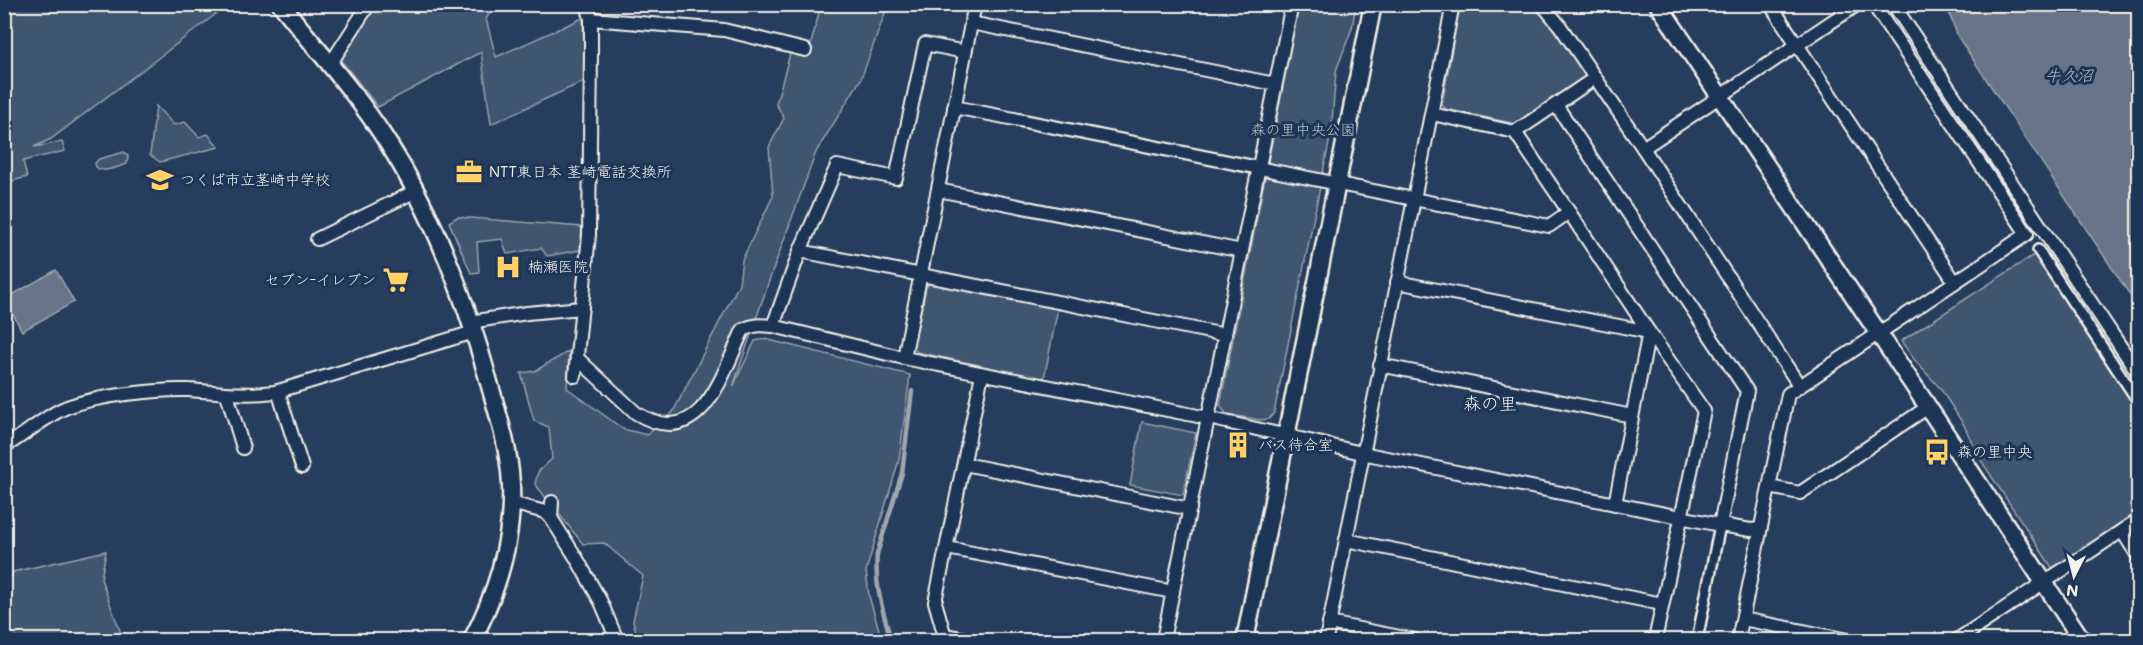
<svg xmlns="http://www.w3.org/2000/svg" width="2143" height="645" font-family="Mali,'Klee One',sans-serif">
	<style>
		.green { fill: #40546f; stroke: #9aa2ac; stroke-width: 1.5 }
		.water { fill: #677588; stroke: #9fa7ae; stroke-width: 1.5 }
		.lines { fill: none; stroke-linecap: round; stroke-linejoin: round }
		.stream { stroke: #9fa7ae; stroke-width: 4.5 }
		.pedestrian-casing { stroke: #f4f1e8; stroke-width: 14 }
		.minor-casing { stroke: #f4f1e8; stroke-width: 16 }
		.tertiary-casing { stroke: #f4f1e8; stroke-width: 21 }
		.pedestrian { stroke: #1d3557; stroke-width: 9 }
		.minor { stroke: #1d3557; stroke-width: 12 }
		.tertiary { stroke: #1d3557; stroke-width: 16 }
		.labels { text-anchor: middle; stroke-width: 6; stroke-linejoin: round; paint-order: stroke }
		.park-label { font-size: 15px; fill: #bec2c4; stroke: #1d3557 }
		.poi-label { font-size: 15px; fill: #f4f1e8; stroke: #1d3557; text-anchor: start }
		.water-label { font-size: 16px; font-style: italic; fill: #bcbfc2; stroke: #1d3557 }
		.quarter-label { font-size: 18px; fill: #f4f1e8; stroke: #1d3557 }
	</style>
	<rect width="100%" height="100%" fill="#263d5d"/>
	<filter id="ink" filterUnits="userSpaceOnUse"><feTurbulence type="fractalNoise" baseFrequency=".0167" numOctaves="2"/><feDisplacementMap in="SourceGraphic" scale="12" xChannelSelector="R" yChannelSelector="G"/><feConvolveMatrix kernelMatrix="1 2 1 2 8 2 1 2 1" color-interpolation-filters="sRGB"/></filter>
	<g filter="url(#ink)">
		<g class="green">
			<polygon points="5,4 228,4 228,5 51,139 34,147 62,142 65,151 23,161 27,177 5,183"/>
			<polygon points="377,5 495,5 486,19 496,57 583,18 585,81 491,124 481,52 378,107 340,59"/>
			<polygon points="821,5 888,5 861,79 816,152 769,281 733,387 755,341 765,339 910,375 899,460 866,571 869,596 882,640 638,640 633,621 643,576 604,543 583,544 535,484 538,472 552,459 549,427 534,421 521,373 535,371 569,351 567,388 623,429 647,435 673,412 739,284 742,260 773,196 769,147 784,118 776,104 791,50 808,55"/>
			<polygon points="1299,5 1356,5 1352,28 1336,71 1331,133 1274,413 1269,419 1260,420 1226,414 1220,405"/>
			<path d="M1460,5H1531C1554,24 1570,53 1586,78L1517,124L1445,109L1442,104Z"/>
			<polygon points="156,106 174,125 185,122 199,137 208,134 219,147 160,162 150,155"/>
			<path d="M124,152L128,156L127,164C117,167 104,174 96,167L95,163L99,159Z"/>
			<polygon points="457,217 582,227 580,250 547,256 541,248 507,254 502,239 477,242 479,272 471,273 449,222"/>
			<polygon points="2035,254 2138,410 2138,511 2053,569 1978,456 1964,425 1940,388 1916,362 1901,341"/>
			<polygon points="931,283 1058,308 1044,379 917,352 913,347 926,287"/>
			<polygon points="1142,422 1196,433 1183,495 1130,485"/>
			<path d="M106,551L101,579L123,639L129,638V640H10C0,618 5,595 13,572Z"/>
		</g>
		<g class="water">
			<polygon points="1946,5 2138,5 2138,307 1958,37"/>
			<polygon points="56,270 74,302 22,331 5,299"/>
		</g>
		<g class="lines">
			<path class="stream" d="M891,640C883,611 874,585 877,554L902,473L912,391"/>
			<g class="pedestrian-casing">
				<g id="pedestrian">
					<polyline points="2038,250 2138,401"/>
					<polyline points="1697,640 1720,525"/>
				</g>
			</g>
			<g class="minor-casing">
				<g id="minor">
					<polyline points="1542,4 1560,26 1643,148 1799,385"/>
					<polyline points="1770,4 1955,282"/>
					<polyline points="1893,4 2138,373"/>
					<polyline points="591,19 724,30 805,50"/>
					<polyline points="971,23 1275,84"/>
					<polyline points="329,66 369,4"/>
					<polyline points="1556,105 1747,391 1720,525"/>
					<polyline points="954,107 1549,226 1569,212 1649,332 1615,504"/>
					<polyline points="1432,114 1515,132 1569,212"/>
					<polyline points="1515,132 1595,78"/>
					<polyline points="1643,148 1858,4"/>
					<polyline points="938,190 1242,251"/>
					<polyline points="317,239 416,191"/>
					<polyline points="800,251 1225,335"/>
					<polyline points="1397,282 1649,332 1704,411 1655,640"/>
					<polyline points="470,322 527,313 582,308"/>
					<polyline points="773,326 800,251 837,166 896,178 925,44 965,52"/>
					<path d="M577,358L636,413C702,453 722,374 743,330C753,324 762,325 773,326L904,358L1208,418L1362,453L1720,525L1751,530L1760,529"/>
					<polyline points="904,358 975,4"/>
					<polyline points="1380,365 1632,416"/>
					<polyline points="575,376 589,235 591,53 591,19 587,4"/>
					<polyline points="278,391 302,467"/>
					<polyline points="227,394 243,448"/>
					<path d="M4,444L12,442C28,432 53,411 70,406C97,396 159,389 188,390C217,392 245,396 275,392L474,332"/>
					<polyline points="964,464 1190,509"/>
					<polyline points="1769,487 1800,493 1928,407"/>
					<polyline points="511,503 545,512 551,518 577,559 601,602 617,640"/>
					<polyline points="551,518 552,502"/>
					<polyline points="2122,531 2138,556"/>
					<polyline points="1346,540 1662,604"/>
					<polyline points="947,548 1173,592"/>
					<polyline points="1743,619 1848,640"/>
					<polyline points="1329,623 1415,640"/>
					<polyline points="944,635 972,640"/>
					<polyline points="946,640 935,602 982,374"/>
					<polyline points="1163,640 1292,4"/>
					<polyline points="1326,640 1453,4"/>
					<polyline points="1738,640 1788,394 2027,234 1873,4"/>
					<polyline points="1957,640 2138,520"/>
				</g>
			</g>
			<g class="tertiary-casing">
				<g id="tertiary">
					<path d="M281,4C315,48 354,90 384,137C434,213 466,299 490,386C501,425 513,462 511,502C510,550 494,598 472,640"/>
					<polyline points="1658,4 1928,407 2082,640"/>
					<polyline points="1245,640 1373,4"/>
				</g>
			</g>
			<use href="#pedestrian" class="pedestrian"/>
			<use href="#minor" class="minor"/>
			<use href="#tertiary" class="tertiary"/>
		</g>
	</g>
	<defs>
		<g id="office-bare" transform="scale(2.07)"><path d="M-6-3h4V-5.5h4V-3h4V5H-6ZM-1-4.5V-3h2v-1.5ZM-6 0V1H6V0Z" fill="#ffd166" stroke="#1d3557" stroke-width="2.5" paint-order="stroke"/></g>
		<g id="school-bare" transform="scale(2.07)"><path d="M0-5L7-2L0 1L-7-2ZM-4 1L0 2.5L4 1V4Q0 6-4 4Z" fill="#ffd166" stroke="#1d3557" stroke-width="2.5" paint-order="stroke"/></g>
		<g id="hospital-bare" transform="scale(2.07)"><path d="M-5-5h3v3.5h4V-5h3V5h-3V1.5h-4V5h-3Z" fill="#ffd166" stroke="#1d3557" stroke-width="2.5" paint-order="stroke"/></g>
		<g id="supermarket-bare" transform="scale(2.07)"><path d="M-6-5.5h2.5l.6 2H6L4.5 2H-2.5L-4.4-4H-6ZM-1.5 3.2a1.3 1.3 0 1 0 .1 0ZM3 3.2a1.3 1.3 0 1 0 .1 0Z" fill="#ffd166" stroke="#1d3557" stroke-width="2.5" paint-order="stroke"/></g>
		<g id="building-bare" transform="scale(2.07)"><path d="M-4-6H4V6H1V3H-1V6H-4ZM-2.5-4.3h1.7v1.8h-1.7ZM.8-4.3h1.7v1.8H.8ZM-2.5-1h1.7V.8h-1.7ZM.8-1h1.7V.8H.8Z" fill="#ffd166" stroke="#1d3557" stroke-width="2.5" paint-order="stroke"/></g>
		<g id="bus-bare" transform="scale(2.07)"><path d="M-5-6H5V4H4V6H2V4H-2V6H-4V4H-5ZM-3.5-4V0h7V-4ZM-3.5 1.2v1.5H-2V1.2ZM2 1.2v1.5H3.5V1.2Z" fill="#ffd166" stroke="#1d3557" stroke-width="2.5" paint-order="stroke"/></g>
	</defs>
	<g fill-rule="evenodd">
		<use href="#office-bare" x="469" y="172"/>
		<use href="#school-bare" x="160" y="180"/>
		<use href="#hospital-bare" x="508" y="267"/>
		<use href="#supermarket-bare" x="396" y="280"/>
		<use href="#building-bare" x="1238" y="445"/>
		<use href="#bus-bare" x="1937" y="452"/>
	</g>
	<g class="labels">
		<g class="park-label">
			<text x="1303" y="135">森の里中央公園</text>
		</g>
		<g class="poi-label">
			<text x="489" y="177">NTT東日本 茎崎電話交換所</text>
			<text x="180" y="185">つくば市立茎崎中学校</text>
			<text x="528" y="272">楠瀬医院</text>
			<text x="376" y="285" text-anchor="end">セブン-イレブン</text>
			<text x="1258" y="450">バス待合室</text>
			<text x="1957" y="457">森の里中央</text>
		</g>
		<g class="water-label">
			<text x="2069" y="81">牛久沼</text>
		</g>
		<g class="quarter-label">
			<text x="1490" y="410">森の里</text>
		</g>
	</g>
	<rect width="2143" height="645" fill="none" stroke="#1d3557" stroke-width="24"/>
	<rect x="12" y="12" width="2119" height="621" fill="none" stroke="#f4f1e8" stroke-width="2" filter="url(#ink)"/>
	<g transform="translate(2074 576) rotate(186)" stroke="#1d3557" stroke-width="4.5" paint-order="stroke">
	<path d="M0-4.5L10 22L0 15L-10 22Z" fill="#f4f1e8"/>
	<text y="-9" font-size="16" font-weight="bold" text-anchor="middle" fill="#f4f1e8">N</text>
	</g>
</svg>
